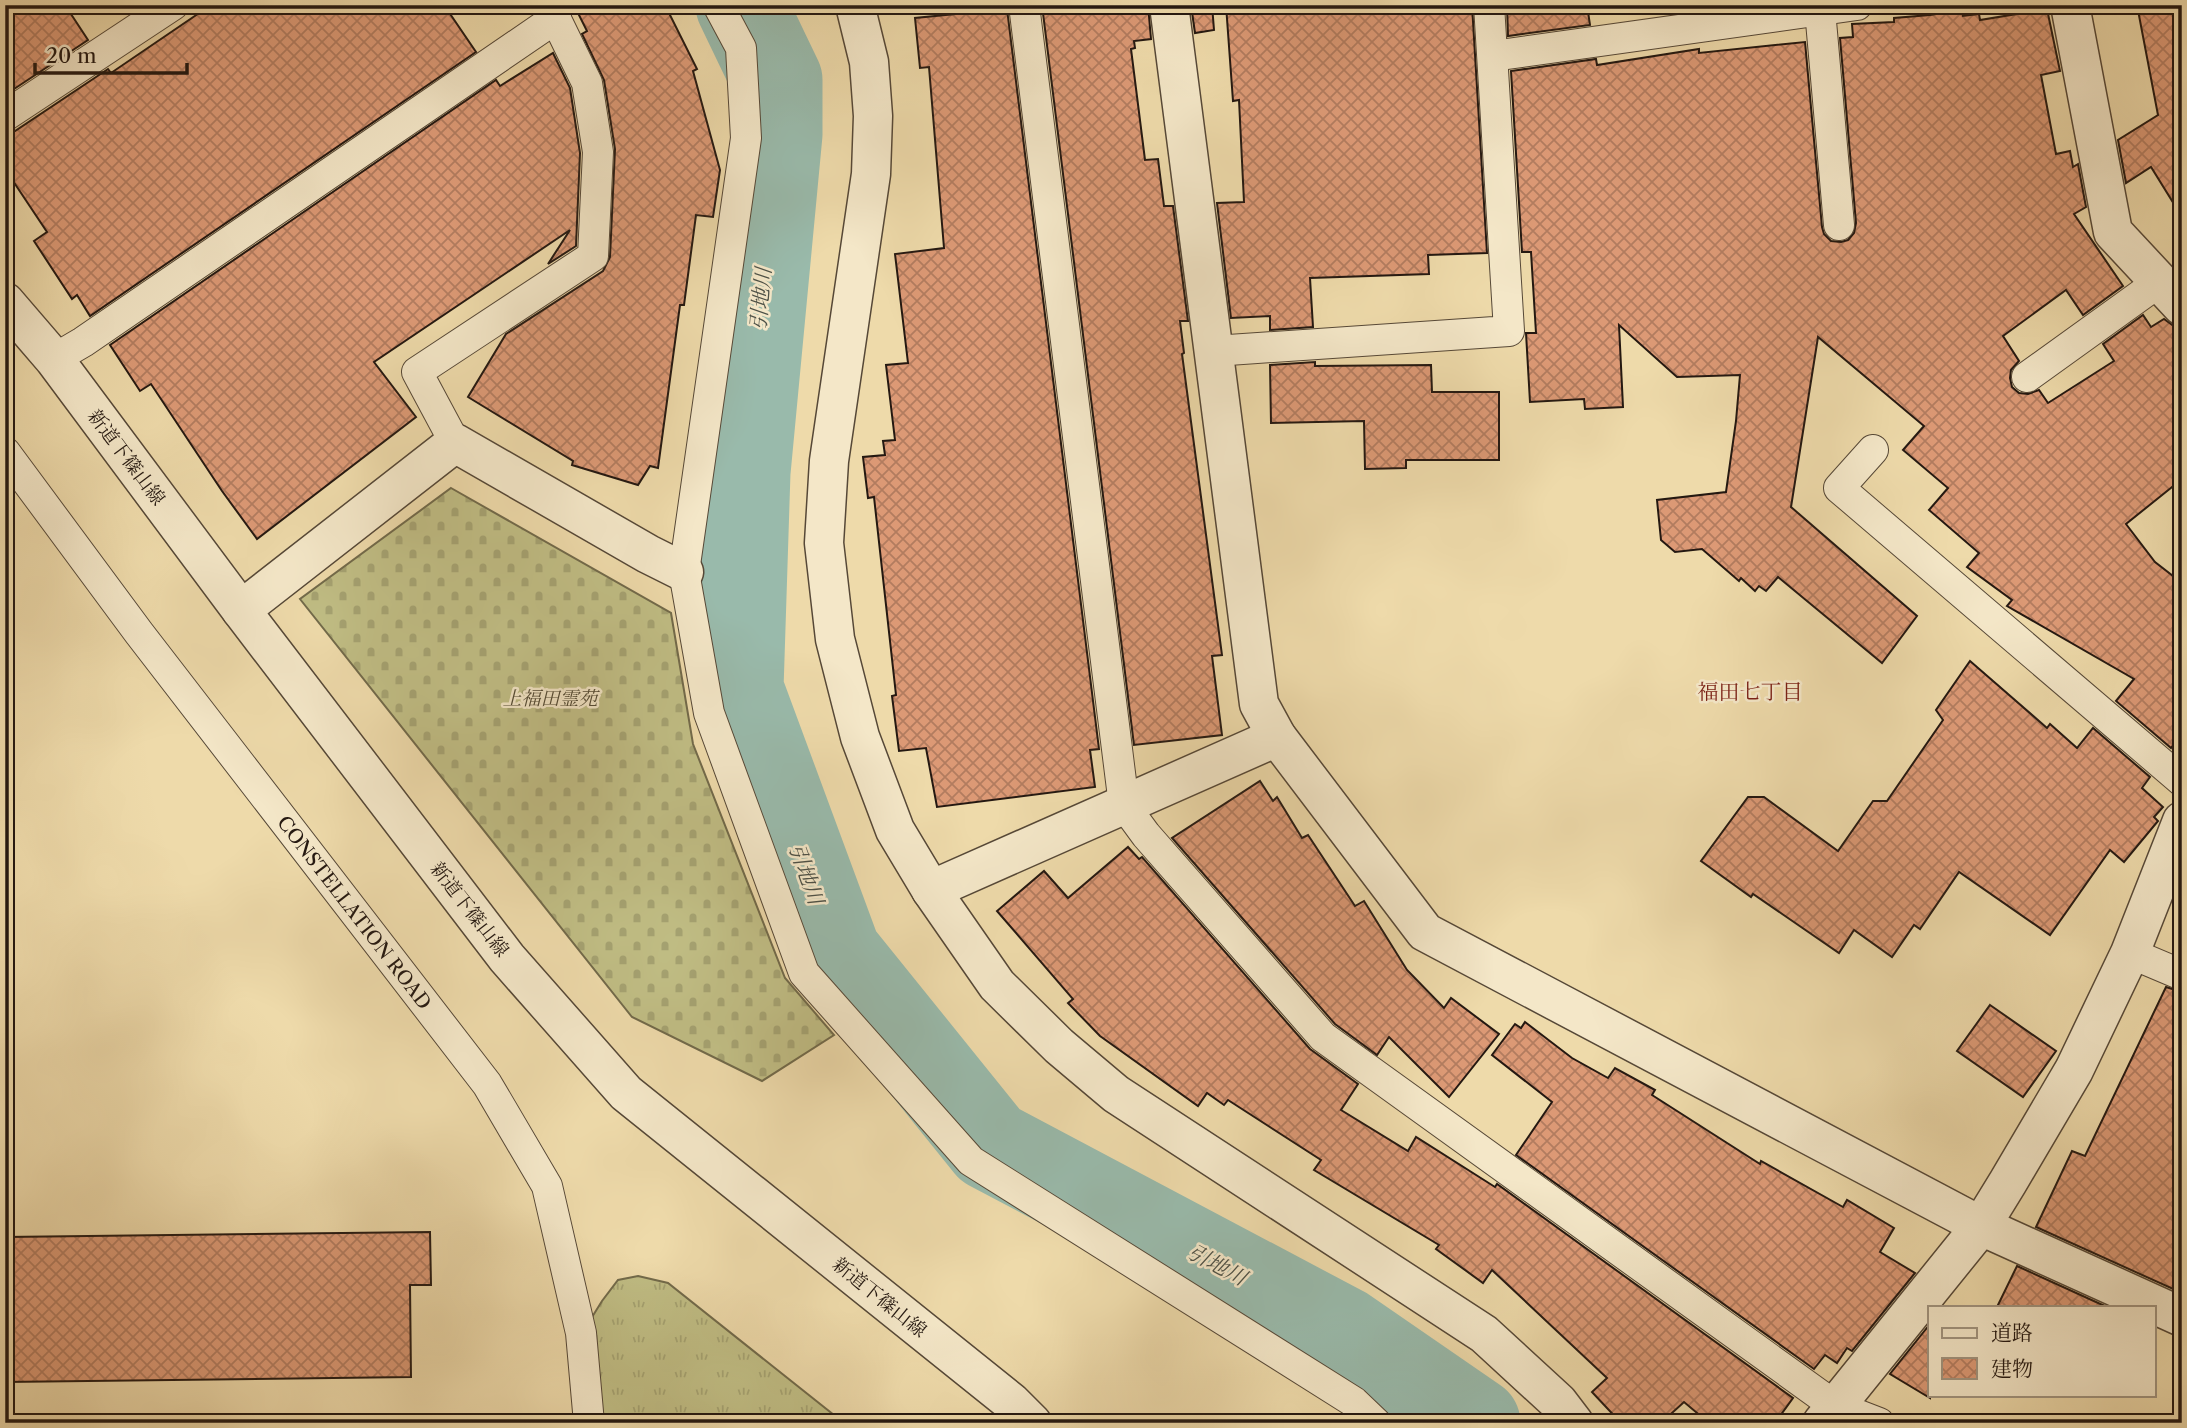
<svg xmlns="http://www.w3.org/2000/svg" width="2187" height="1428" font-family="'Libre Caslon Text','Noto Serif JP',serif">
	<style>
		.grass { fill: url(#grass-tufts); stroke: #726a4a; stroke-width: 2 }
		.cemetery { fill: url(#cemetery-stones); stroke: #726a4a; stroke-width: 2 }
		.lines { fill: none; stroke-linecap: round; stroke-linejoin: round }
		.river { stroke: #99baab; stroke-width: 91 }
		.building { fill: url(#building-cross-hatch); stroke: #241811; stroke-width: 2 }
		.service-casing { stroke: #564837; stroke-width: 32 }
		.minor-casing { stroke: #564837; stroke-width: 41 }
		.tertiary-casing { stroke: #564837; stroke-width: 41 }
		.service { stroke: #f4e7c8; stroke-width: 30 }
		.minor { stroke: #f4e7c8; stroke-width: 38 }
		.tertiary { stroke: #f4e7c8; stroke-width: 38 }
		.labels { text-anchor: middle; stroke-width: 5; stroke-linejoin: round; paint-order: stroke }
		.street-label { font-size: 19px; fill: #241811; stroke: #f4e7c8 }
		.park-label { font-size: 19px; font-style: italic; fill: #534a34; stroke: #f4e7c8 }
		.water-label { font-size: 21px; font-style: italic; fill: #4d5147; stroke: #f4e7c8 }
		.neighbourhood-label { font-size: 21px; fill: #7a1f14; stroke: #f4e7c8 }
	</style>
	<defs>
		<pattern id="grass-tufts" width="24" height="20" patternUnits="userSpaceOnUse" patternTransform="scale(1.75)"><rect width="24" height="20" fill="#c0bd84"/><path d="M3 7l-1-3M5 7V3M7 7l1-3M15 17l-1-3M17 17v-4M19 17l1-3" fill="none" stroke="#a5a271"/></pattern>
		<pattern id="cemetery-stones" width="16" height="16" patternUnits="userSpaceOnUse" patternTransform="scale(1.75)"><rect width="16" height="16" fill="#c0bd84"/><path d="M2 7V4a2 2 0 0 1 4 0v3zM10 15v-3a2 2 0 0 1 4 0v3z" fill="#a5a271"/></pattern>
		<pattern id="building-cross-hatch" width="8" height="8" patternUnits="userSpaceOnUse" patternTransform="scale(1.75)"><rect width="8" height="8" fill="#dc9975"/><path d="M0 0l8 8M0 8l8-8" fill="none" stroke="#b27c5f"/></pattern>
	</defs>
	<rect width="100%" height="100%" fill="#eedaaa"/>
	<filter id="stains"><feTurbulence type="fractalNoise" baseFrequency=".00286" numOctaves="4"/><feColorMatrix values="0 0 0 0 .2 0 0 0 0 .09 0 0 0 0 .02 0 0 0 .5 -.17"/></filter>
	<radialGradient id="worn" r=".72"><stop offset=".6" stop-color="#630" stop-opacity="0"/><stop offset="1" stop-color="#630" stop-opacity=".3"/></radialGradient>
	<polygon class="grass" points="638,1276 668,1283 844,1423 601,1423 589,1322 602,1301 618,1280"/>
	<polygon class="cemetery" points="451,488 671,613 693,744 785,978 834,1035 762,1081 632,1017 300,599"/>
	<g class="lines">
		<polyline class="river" points="741,5 777,80 777,134 745,472 738,689 836,954 990,1145 1343,1332 1475,1423"/>
	</g>
	<g class="building">
		<polygon points="5,5 65,5 88,40 5,95"/>
		<polygon points="211,5 444,5 476,52 90,316 77,295 72,299 34,241 47,232 5,169 5,133 15,131 108,69 111,73"/>
		<polygon points="574,5 665,5 697,69 693,71 720,170 713,217 696,215 684,305 680,305 658,468 650,466 638,485 572,465 573,461 468,397 506,334 603,271 610,257 615,149 604,80 582,34 587,31"/>
		<polygon points="1042,5 1148,5 1151,39 1134,41 1135,48 1131,49 1145,160 1158,159 1164,206 1173,206 1188,321 1180,321 1184,353 1182,354 1222,655 1212,656 1222,735 1134,745"/>
		<polygon points="1191,5 1212,5 1214,30 1195,33"/>
		<polygon points="1226,5 1472,5 1487,253 1428,255 1429,274 1310,278 1313,327 1270,330 1270,316 1231,318 1217,203 1244,202 1239,100 1233,101"/>
		<polygon points="1507,5 1587,5 1590,25 1508,36"/>
		<polygon points="2137,5 2182,5 2182,217 2151,167 2126,183 2118,140 2158,115"/>
		<polygon points="1007,9 1099,749 1090,750 1095,787 937,807 926,748 899,751 892,696 896,695 874,497 868,498 863,457 885,455 883,441 895,440 886,365 908,363 895,254 944,248 929,67 920,68 915,18"/>
		<polygon points="2047,9 2060,71 2041,75 2056,154 2070,151 2073,167 2078,164 2086,207 2074,214 2123,286 2083,315 2066,290 2003,336 2019,361 2011,370 2010,378 2012,387 2019,393 2028,394 2039,390 2048,403 2114,361 2103,344 2143,315 2151,327 2164,319 2175,327 2182,327 2182,479 2126,524 2155,562 2182,583 2182,733 2171,748 2116,701 2134,679 2007,606 2012,600 1967,567 1979,553 1929,510 1948,488 1903,450 1924,426 1818,337 1791,507 1917,616 1882,663 1778,577 1766,591 1759,586 1755,591 1741,578 1739,581 1702,549 1675,552 1661,540 1657,500 1726,492 1736,421 1740,375 1677,377 1619,325 1623,407 1585,409 1584,399 1530,402 1526,333 1536,333 1531,252 1522,252 1511,71 1596,59 1597,65 1699,49 1699,53 1805,42 1822,227 1824,234 1831,241 1841,242 1848,240 1854,233 1856,223 1840,38 1853,37 1852,24 1894,22 1894,18 1930,15 1962,10 1963,16 1979,14 1980,20"/>
		<polygon points="553,53 570,88 580,153 576,246 548,264 570,230 374,362 416,417 257,539 222,491 151,384 140,391 110,345 496,80 500,86"/>
		<polygon points="1315,362 1315,366 1431,365 1432,392 1499,392 1499,460 1406,460 1406,468 1365,469 1364,421 1271,423 1270,365"/>
		<polygon points="1970,661 2047,728 2050,724 2077,748 2093,728 2150,777 2142,788 2163,807 2154,817 2158,821 2124,862 2110,850 2050,935 1959,872 1920,929 1914,925 1892,957 1854,930 1839,953 1753,894 1751,897 1701,861 1748,797 1764,797 1838,851 1873,801 1887,801 1943,720 1936,710"/>
		<polygon points="1260,781 1273,801 1277,797 1302,838 1308,835 1355,906 1364,901 1407,970 1444,1008 1451,998 1499,1034 1449,1097 1389,1037 1377,1055 1335,1024 1172,838"/>
		<polygon points="1128,847 1139,859 1142,857 1310,1049 1358,1084 1341,1110 1408,1151 1416,1137 1495,1187 1497,1184 1793,1398 1775,1423 1709,1423 1684,1402 1661,1423 1621,1423 1592,1392 1607,1378 1492,1270 1483,1283 1436,1249 1439,1245 1314,1170 1321,1160 1228,1100 1224,1105 1207,1093 1198,1106 1100,1036 1068,1003 1073,999 997,911 1044,871 1068,898"/>
		<polygon points="2166,987 2182,992 2182,1293 2036,1227 2072,1151 2085,1156"/>
		<polygon points="1990,1005 2056,1051 2023,1097 1957,1051"/>
		<polygon points="1525,1022 1572,1058 1608,1078 1615,1068 1655,1090 1652,1095 1760,1164 1761,1161 1843,1207 1847,1200 1894,1228 1880,1252 1915,1273 1852,1351 1847,1348 1837,1363 1825,1355 1814,1369 1516,1155 1552,1102 1492,1055 1515,1024 1521,1028"/>
		<polygon points="430,1232 431,1285 410,1285 411,1377 5,1382 5,1237"/>
		<polygon points="2017,1266 2107,1307 1997,1307"/>
		<polygon points="1930,1324 1930,1398 1890,1374"/>
	</g>
	<g class="lines">
		<g class="service-casing">
			<g id="service">
				<polyline points="718,5 741,48 746,138 684,572 709,713 804,973 971,1161 1354,1402 1376,1423"/>
				<polyline points="1024,5 1124,805 1146,835 1323,1037 1835,1406 1879,1423"/>
				<polyline points="1820,10 1839,225"/>
				<polyline points="1493,56 1857,5"/>
				<polyline points="5,116 173,5"/>
				<polyline points="1214,351 1509,331 1489,5"/>
				<polyline points="54,359 83,342 556,18"/>
				<polyline points="2027,377 2159,282"/>
				<polyline points="455,443 417,372 593,256 598,152 587,83 549,5"/>
				<polyline points="1873,450 1839,488 2182,781"/>
				<path id="s1" d="M5,452L139,633L487,1084L547,1186L581,1333L589,1423"/>
				<polyline points="2130,953 2182,975"/>
			</g>
		</g>
		<g class="minor-casing">
			<g id="minor">
				<polyline points="855,5 869,62 873,116 871,174 829,461 824,543 835,639 860,737 895,830 931,890 997,985 1059,1046 1116,1094 1484,1334 1558,1402 1574,1423"/>
				<polyline points="1169,5 1259,704 1277,737 1425,932 1981,1226 2182,1317"/>
				<polyline points="2070,5 2113,232 2182,306"/>
				<polyline points="241,610 455,443 648,554 684,572"/>
				<polyline points="931,890 1277,737"/>
				<polyline points="1822,1423 1981,1226 2008,1182 2074,1070 2130,953 2182,821"/>
			</g>
		</g>
		<g class="tertiary-casing">
			<polyline id="tertiary" points="5,302 54,359 241,610 507,958 626,1093 1011,1402 1032,1423"/>
		</g>
		<use href="#service" class="service"/>
		<use href="#minor" class="minor"/>
		<use href="#tertiary" class="tertiary"/>
	</g>
	<g class="labels">
		<g class="street-label">
			<text transform="translate(127 457) rotate(53)" y="7">新道下篠山線</text>
			<text transform="translate(470 909) rotate(52)" y="7">新道下篠山線</text>
			<text dy="7" stroke="none"><textPath href="#s1" startOffset="578">CONSTELLATION ROAD</textPath></text>
			<text transform="translate(880 1297) rotate(39)" y="7">新道下篠山線</text>
		</g>
		<g class="park-label">
			<text x="550" y="705">上福田霊苑</text>
		</g>
		<g class="water-label">
			<text transform="translate(761 299) rotate(-85)" y="7">引地川</text>
			<text transform="translate(806 874) rotate(70)" y="7">引地川</text>
			<text transform="translate(1217 1265) rotate(28)" y="7">引地川</text>
		</g>
		<g class="neighbourhood-label">
			<text x="1750" y="699">福田七丁目</text>
		</g>
	</g>
	<rect width="2187" height="1428" fill="none" stroke="#eedaaa" stroke-width="28"/>
	<rect x="7" y="7" width="2173" height="1414" fill="none" stroke="#241811" stroke-width="3.5"/>
	<rect x="14" y="14" width="2159" height="1400" fill="none" stroke="#241811" stroke-width="2"/>
	<rect x="1928" y="1306" width="228" height="91" fill="#f4e7c8" stroke="#a1947f" stroke-width="2"/>
	<rect x="1942" y="1328" width="35" height="10" fill="#f4e7c8" stroke="#a1947f" stroke-width="2"/>
	<text x="1991" y="1340" font-size="21" fill="#241811">道路</text>
	<rect x="1942" y="1358" width="35" height="21" fill="url(#building-cross-hatch)" stroke="#a1947f" stroke-width="2"/>
	<text x="1991" y="1376" font-size="21" fill="#241811">建物</text>
	<path d="M35 63v10h152v-10" fill="none" stroke="#241811" stroke-width="3.5"/>
	<text x="46" y="63" font-size="21" fill="#241811" stroke="#f4e7c8" stroke-width="5" paint-order="stroke">20 m</text>
	<rect width="100%" height="100%" filter="url(#stains)"/>
	<rect width="100%" height="100%" fill="url(#worn)"/>
</svg>
